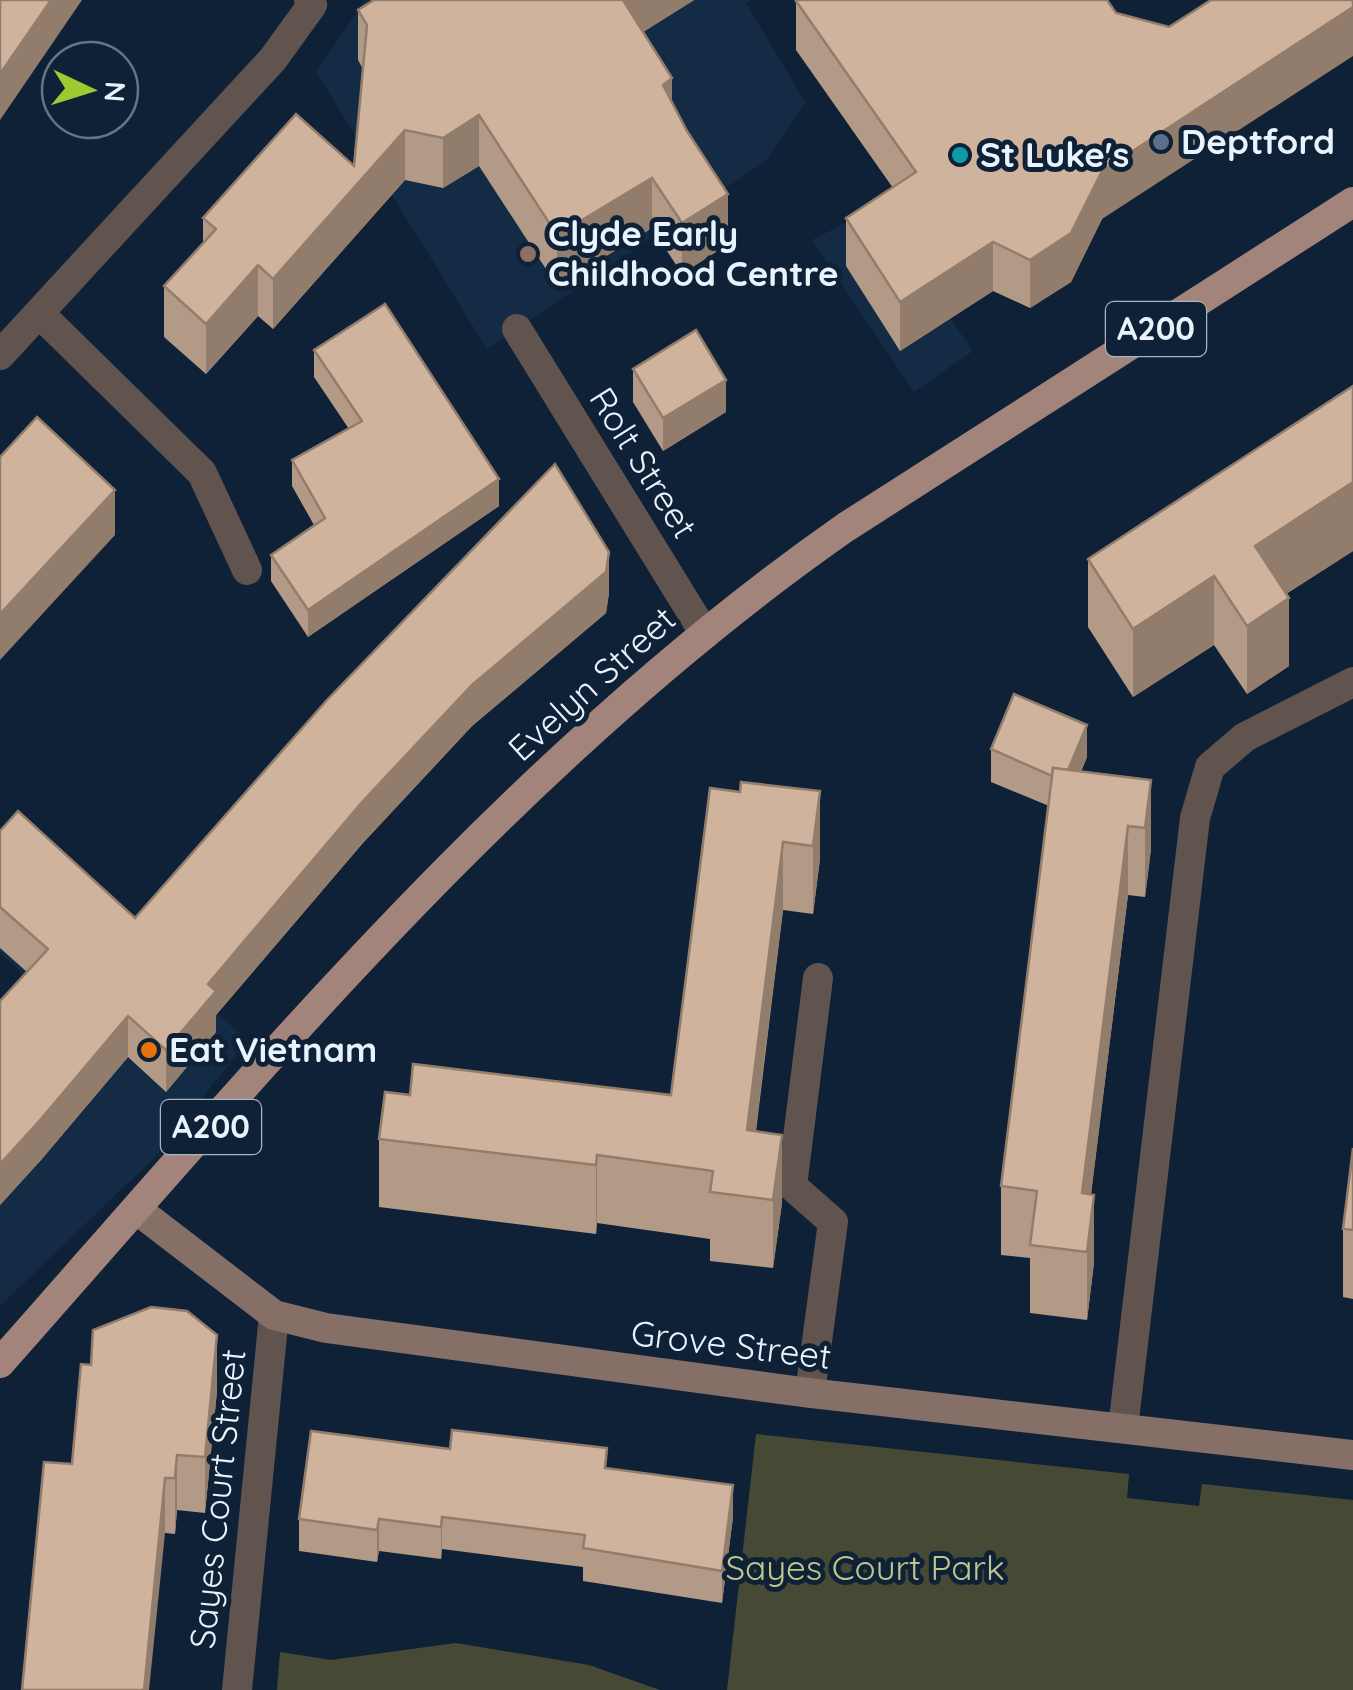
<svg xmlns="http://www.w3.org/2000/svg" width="1353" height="1690" font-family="Quicksand,sans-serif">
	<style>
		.built { fill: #142b45 }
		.green { fill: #464a34 }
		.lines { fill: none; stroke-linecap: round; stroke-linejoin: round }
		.lane { stroke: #61534e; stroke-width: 30 }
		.street { stroke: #61534e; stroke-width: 30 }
		.secondary { stroke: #866f67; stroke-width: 30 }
		.primary { stroke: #a2847b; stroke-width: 30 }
		.wall { fill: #b39a86 }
		.shaded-wall { fill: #927d6d }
		.building { fill: #d0b39c; stroke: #927d6d; stroke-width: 2.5 }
		.service-dot { fill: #5c6f8a; stroke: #0f2136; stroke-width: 4 }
		.culture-dot { fill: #0f9aa8; stroke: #0f2136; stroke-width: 4 }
		.education-dot { fill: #8d6e63; stroke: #0f2136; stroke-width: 4 }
		.food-dot { fill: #e8710a; stroke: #0f2136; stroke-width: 4 }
		.labels { text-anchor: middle; stroke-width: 10; stroke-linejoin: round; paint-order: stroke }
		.shield { fill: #0f2136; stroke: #a8b4c2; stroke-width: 2.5 }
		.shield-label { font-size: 32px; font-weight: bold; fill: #e9f3fe }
		.poi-label { font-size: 35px; font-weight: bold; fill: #e9f3fe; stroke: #0f2136; text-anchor: start }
		.street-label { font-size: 35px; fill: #e9f3fe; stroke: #0f2136 }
		.park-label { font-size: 35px; fill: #bdc78c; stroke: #0f2136 }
	</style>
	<rect width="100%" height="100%" fill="#0f2136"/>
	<g class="built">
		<polygon points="365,0 750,0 746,3 805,102 767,160 487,349 316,72"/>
		<polygon points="875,208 973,351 914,392 812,240"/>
		<polygon points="0,843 17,844 248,1040 155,1157 0,1306 0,1033 35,985 0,953"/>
	</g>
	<g class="green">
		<polygon points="756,1434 1129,1474 1127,1498 1199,1506 1202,1484 1353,1500 1353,1690 727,1690"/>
		<polygon points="456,1643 589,1665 660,1690 277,1690 280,1652 331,1660"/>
	</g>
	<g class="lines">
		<g class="lane">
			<polyline points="40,314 202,473 247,570"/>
			<polyline points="810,1393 833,1222 792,1186 818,978"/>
			<polyline points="1123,1428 1195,818 1210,767 1245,737 1353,682"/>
		</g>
		<g class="street">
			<polyline points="517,329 705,634"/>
			<polyline points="0,355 273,59 312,5 309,0"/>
			<polyline points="237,1690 274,1315"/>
		</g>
		<polyline class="secondary" points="136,1209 274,1315 326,1328 810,1393 1353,1455"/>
		<path class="primary" d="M0,1363C262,1067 520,754 846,527L1353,202"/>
	</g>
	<g class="wall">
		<polygon points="694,0 643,32 728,244 682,274 652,228 557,286 479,166 443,188 405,180 273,329 258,316 206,374 164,337 164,286 203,243 203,218 354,166 363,69 358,60 358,10"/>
		<polygon points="796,1 1102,219 1071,282 1030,308 993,291 900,351 846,266 846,218 893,188 796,50"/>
		<polygon points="314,350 499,506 308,637 271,581 271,555 314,525 292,486 292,460 349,429 314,377"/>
		<polygon points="633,369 726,412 663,451 633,402"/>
		<polygon points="1353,551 1286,594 1289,666 1247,694 1214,645 1133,697 1088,627 1088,559"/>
		<polygon points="609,593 606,613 472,726 362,844 216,1015 216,1032 166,1092 128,1057 41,1160 0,1205 0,1001 27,972 0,948 0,831 135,918"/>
		<polygon points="991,749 1087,757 1081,772 1151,780 1151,849 1145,897 1128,895 1091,1194 1094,1263 1087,1320 1030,1313 1030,1258 1001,1255 1001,1186 1049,806 991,782"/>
		<polygon points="820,791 820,859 813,914 783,910 756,1131 782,1203 773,1268 710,1261 710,1239 597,1223 596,1234 379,1207 379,1139 410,1095 671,1095 740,792"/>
		<polygon points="1353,1148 1353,1299 1343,1297 1343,1229"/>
		<polygon points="91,1365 217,1391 205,1513 177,1510 175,1534 165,1533 72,1464"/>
		<polygon points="607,1468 733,1517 722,1603 583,1581 583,1567 442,1549 441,1559 379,1551 377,1562 299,1551 299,1519"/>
	</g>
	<g class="shaded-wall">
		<polygon points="51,0 82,0 0,120 0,74"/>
		<polygon points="621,0 694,0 621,46"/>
		<polygon points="1353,7 1353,56 1102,219 1071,282 1030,308 1030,260 1102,171"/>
		<polygon points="672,78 672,129 663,85"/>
		<polygon points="479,115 479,166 443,188 443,138"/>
		<polygon points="405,130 405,180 273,329 273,279"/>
		<polygon points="652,178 652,228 557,286 557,235"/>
		<polygon points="728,194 728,244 682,274 682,223"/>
		<polygon points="993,242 993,291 900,351 900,302"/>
		<polygon points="258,265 258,316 206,374 206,324"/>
		<polygon points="726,380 726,412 663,451 663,418"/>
		<polygon points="499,479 499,506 308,637 308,610"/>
		<polygon points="1353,482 1353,551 1255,614 1255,546"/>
		<polygon points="115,490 115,535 0,660 0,614"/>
		<polygon points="609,552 609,593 606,613 472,726 362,844 216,1015 216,1032 166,1092 166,1050 208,984 362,802 472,685"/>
		<polygon points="1214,576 1214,645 1133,697 1133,629"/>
		<polygon points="1289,598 1289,666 1247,694 1247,626"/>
		<polygon points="1087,725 1087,757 1063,812 1063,780"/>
		<polygon points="1151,780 1151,849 1145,897 1145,828"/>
		<polygon points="820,791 820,859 813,914 813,846"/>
		<polygon points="1128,826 1128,895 1084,1251 1082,1193"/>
		<polygon points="783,842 783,910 747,1199 747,1130"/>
		<polygon points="128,1016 128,1057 41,1160 0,1205 0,1164"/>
		<polygon points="782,1135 782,1203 773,1268 773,1200"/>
		<polygon points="597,1155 597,1223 596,1234 596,1165"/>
		<polygon points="1094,1195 1094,1263 1087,1320 1087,1252"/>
		<polygon points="217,1335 217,1391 205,1513 205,1457"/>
		<polygon points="177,1455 177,1510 175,1534 175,1478"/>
		<polygon points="165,1478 165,1533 149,1690 144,1690"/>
		<polygon points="733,1485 733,1517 722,1603 722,1571"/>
		<polygon points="442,1517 442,1549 441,1559 441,1527"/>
		<polygon points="379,1519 379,1551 377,1562 377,1530"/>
	</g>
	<g class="building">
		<polygon points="0,0 51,0 0,74"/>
		<polygon points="374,0 623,0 672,78 663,85 687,131 728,194 682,223 652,178 557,235 479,115 443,138 405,130 273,279 258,265 206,324 164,286 216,229 203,218 296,114 354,166 367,25 358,10"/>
		<polygon points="798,0 1107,0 1116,13 1169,27 1211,0 1353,0 1353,7 1102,171 1071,233 1030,260 993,242 900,302 846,218 916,172 796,1"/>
		<polygon points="385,304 499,479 308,610 271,555 325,518 292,460 362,421 314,350"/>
		<polygon points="696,330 726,380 663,418 633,369"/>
		<polygon points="1353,386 1353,482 1255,546 1289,598 1247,626 1214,576 1133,629 1088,559"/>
		<polygon points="37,417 115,490 0,614 0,457"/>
		<polygon points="555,464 609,552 606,572 472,685 362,802 208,984 216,991 166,1050 128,1016 41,1119 0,1164 0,1001 48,949 0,907 0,831 18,811 135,918 327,700"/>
		<polygon points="1014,694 1087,725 1068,770 1053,768 1052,776 991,749"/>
		<polygon points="1053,768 1151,780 1145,828 1128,826 1082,1193 1094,1195 1087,1252 1030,1245 1037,1191 1001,1186"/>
		<polygon points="741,782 820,791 813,846 783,842 747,1130 782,1135 773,1200 710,1192 713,1171 597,1155 596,1165 379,1139 385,1092 410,1095 413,1064 671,1095 710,788 740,792"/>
		<polygon points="1353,1148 1353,1230 1343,1229"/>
		<polygon points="151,1307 187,1311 217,1335 205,1457 177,1455 175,1478 165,1478 144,1690 22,1690 44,1462 72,1464 81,1364 91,1365 93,1330"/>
		<polygon points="452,1430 607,1448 605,1468 733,1485 722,1571 583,1548 585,1535 442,1517 441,1527 379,1519 377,1530 299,1519 311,1431 450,1449"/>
	</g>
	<circle class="service-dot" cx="1161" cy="142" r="10"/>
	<circle class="culture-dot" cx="960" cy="155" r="10"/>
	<circle class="education-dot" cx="528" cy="254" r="10"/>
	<circle class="food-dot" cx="149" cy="1050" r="10"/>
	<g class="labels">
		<g class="shield">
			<rect x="1106" y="302" width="100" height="54" rx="8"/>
			<rect x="161" y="1100" width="100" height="54" rx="8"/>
		</g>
		<g class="shield-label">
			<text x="1156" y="340">A200</text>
			<text x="211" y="1138">A200</text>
		</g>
		<g class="poi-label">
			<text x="1181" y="154">Deptford</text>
			<text x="980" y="167">St Luke's</text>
			<text x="548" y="246">Clyde Early<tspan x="548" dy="40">Childhood Centre</tspan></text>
			<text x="169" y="1062">Eat Vietnam</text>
		</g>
		<g class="street-label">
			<text transform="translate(643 463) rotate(58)" y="12">Rolt Street</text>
			<text transform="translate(592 684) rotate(-42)" y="12">Evelyn Street</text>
			<text transform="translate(731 1345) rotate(7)" y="12">Grove Street</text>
			<text transform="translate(218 1499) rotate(-84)" y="12">Sayes Court Street</text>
		</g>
		<g class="park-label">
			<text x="865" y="1580">Sayes Court Park</text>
		</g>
	</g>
	<g transform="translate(90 90) rotate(94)"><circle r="48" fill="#0f2136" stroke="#667586" stroke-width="2.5"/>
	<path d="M0-8L18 38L0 25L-18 38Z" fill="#9dca30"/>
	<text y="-15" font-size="28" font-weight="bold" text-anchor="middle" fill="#e9f3fe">N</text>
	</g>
</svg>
